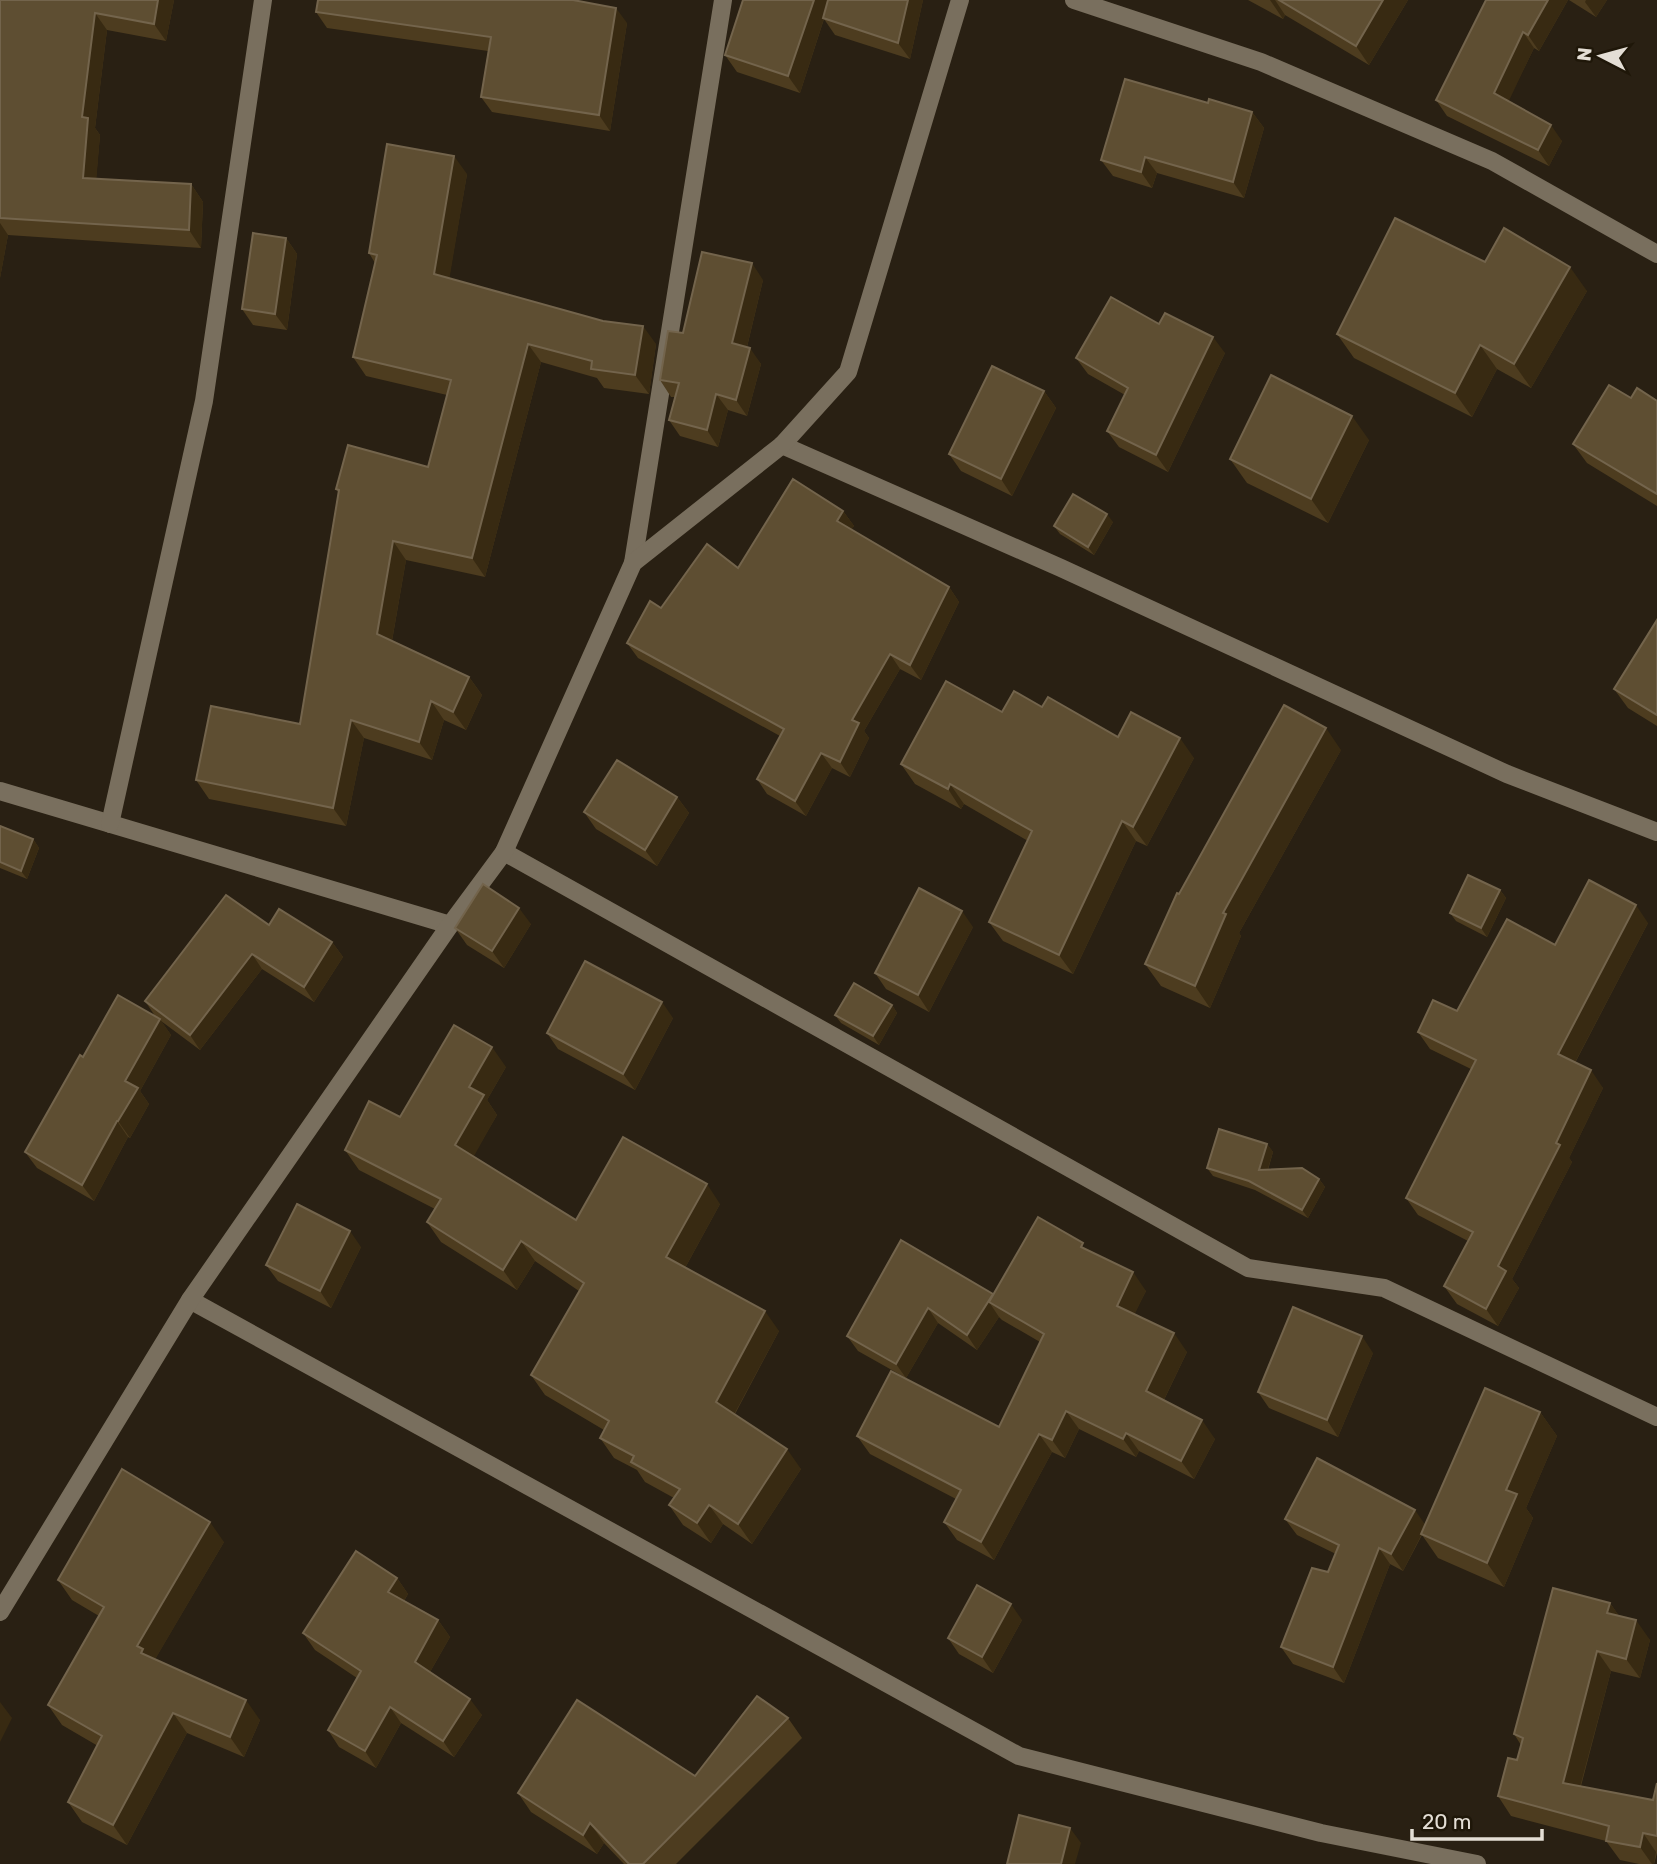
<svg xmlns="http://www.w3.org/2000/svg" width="1657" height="1864" font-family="Rubik,sans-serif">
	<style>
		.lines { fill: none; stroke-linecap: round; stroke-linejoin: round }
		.street { stroke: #796f5e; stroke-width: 18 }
		.wall { fill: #4d3c1f }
		.shaded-wall { fill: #382a12 }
		.building { fill: #5e4e32; stroke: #73644c; stroke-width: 2 }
	</style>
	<rect width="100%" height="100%" fill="#292013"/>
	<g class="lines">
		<g class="street">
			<polyline points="1074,0 1261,62 1492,161 1657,254"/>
			<polyline points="782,445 1061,568 1507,774 1657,832"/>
			<polyline points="633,563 723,0"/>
			<polyline points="0,791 450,925"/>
			<polyline points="110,824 204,401 263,0"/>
			<polyline points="504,852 1248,1268 1384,1288 1657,1417"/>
			<polyline points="190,1300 1019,1756 1321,1833 1477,1864"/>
			<polyline points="0,1612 190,1300 450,925 504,852 633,563 782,445 848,372 960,0"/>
		</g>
	</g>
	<g class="wall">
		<polygon points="0,0 174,0 166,41 107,30 95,128 100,135 96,179 191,184 203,202 201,248 8,235 0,278"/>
		<polygon points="743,0 923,0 910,59 835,35 824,19 800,93 737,72 725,55"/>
		<polygon points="1248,0 1408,0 1369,65 1285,15 1283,19"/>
		<polygon points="1486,0 1568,0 1539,51 1534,48 1508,101 1562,141 1549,166 1447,116 1436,100"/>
		<polygon points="1569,0 1607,0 1596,17"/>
		<polygon points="316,12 627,23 610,131 492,112 481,97 488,51 327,28"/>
		<polygon points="1252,112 1264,128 1244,198 1157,173 1152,188 1113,176 1101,160"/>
		<polygon points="467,174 449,278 656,344 649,394 604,388 597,378 541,362 485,577 406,560 392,641 469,677 482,695 466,730 444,720 432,760 364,738 346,826 209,799 196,780 300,724 339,493 336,489 428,467 447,395 366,376 353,357 375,263 369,253"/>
		<polygon points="286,238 297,254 287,330 253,325 242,309"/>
		<polygon points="1485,262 1587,291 1531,388 1497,369 1472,417 1354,358 1337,334"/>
		<polygon points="763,280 747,347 761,364 747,416 728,410 718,447 680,436 669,420 675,397 671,397 660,380 683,333"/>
		<polygon points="1159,324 1225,353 1168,472 1119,447 1107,431 1125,395 1088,374 1076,358"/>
		<polygon points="1044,391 1056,408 1012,496 961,471 949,454"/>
		<polygon points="1657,401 1657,506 1587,463 1573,444"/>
		<polygon points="1369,440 1328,523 1247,483 1230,459"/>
		<polygon points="843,511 854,526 851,529 949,587 959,602 921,680 900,669 864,731 869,738 850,777 832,768 806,816 767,794 757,779 780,736 638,658 627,643 661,608"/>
		<polygon points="1113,522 1094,555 1060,534 1054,526"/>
		<polygon points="1657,620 1657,726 1628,708 1614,689"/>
		<polygon points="1042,707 1118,737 1194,758 1147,846 1136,841 1073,974 1003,941 989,922 1028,841 964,804 961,809 915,784 901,764 1002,712"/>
		<polygon points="1341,750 1239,933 1241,936 1210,1008 1161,986 1145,964 1179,894"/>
		<polygon points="677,797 689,813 657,866 596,829 584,812"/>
		<polygon points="0,826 33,839 39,848 27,879 0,868"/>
		<polygon points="1500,890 1506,898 1487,937 1456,921 1450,913"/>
		<polygon points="1648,923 1575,1063 1603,1088 1569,1158 1572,1162 1512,1279 1519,1288 1498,1326 1457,1304 1444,1286 1468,1241 1418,1215 1406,1198 1471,1069 1430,1049 1418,1032 1457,1011 1555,945"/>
		<polygon points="531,924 504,968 467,945 455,928"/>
		<polygon points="269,925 332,942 343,957 314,1002 262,969 200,1050 161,1021 171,1035 140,1091 149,1104 130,1138 128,1137 94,1201 37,1168 25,1152 83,1057 155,1016 145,1001"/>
		<polygon points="973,927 929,1012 886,989 875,973"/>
		<polygon points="892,1005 897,1013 879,1045 841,1023 835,1015"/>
		<polygon points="673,1018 635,1090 558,1049 547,1033"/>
		<polygon points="506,1067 487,1100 497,1115 473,1156 576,1220 720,1204 685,1268 779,1331 735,1414 801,1469 752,1544 723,1524 711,1543 683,1525 669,1505 674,1498 645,1482 637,1470 614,1458 600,1438 604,1430 545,1395 531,1375 579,1291 535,1261 517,1290 441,1242 427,1222 435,1209 359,1170 345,1150 400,1117"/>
		<polygon points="1267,1144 1273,1152 1268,1170 1319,1179 1325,1187 1308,1218 1255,1190 1213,1176 1207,1168"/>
		<polygon points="901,1240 993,1294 1089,1251 1146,1291 1134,1314 1187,1352 1164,1400 1215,1439 1194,1479 1139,1451 1136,1457 1079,1429 1065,1458 1052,1452 994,1560 957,1540 944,1522 956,1499 870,1454 857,1436 999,1427 1040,1342 1002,1320 999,1317 977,1350 938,1323 906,1378 858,1351 847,1336"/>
		<polygon points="361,1247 331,1308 278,1281 266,1265"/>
		<polygon points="1373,1353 1338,1437 1269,1408 1258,1392"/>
		<polygon points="1540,1412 1557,1436 1526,1508 1533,1518 1504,1587 1438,1558 1422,1535 1403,1571 1390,1564 1344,1683 1293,1664 1281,1647 1328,1572 1336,1554 1297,1535 1285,1519 1425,1525"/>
		<polygon points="224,1542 155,1659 260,1720 244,1757 187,1733 127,1845 82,1822 68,1802 98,1746 62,1725 48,1705 99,1616 72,1600 58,1580"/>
		<polygon points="397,1578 408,1594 404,1601 438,1620 450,1637 430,1672 482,1715 454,1757 401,1723 376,1768 339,1747 328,1730 357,1678 315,1650 303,1633"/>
		<polygon points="1610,1603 1619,1616 1650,1640 1640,1678 1611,1671 1581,1786 1653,1800 1657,1783 1657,1853 1654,1864 1639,1864 1620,1860 1606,1841 1511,1816 1498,1796 1517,1760 1521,1745 1514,1734"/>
		<polygon points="1022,1620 993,1673 959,1654 948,1638"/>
		<polygon points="788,1718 802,1738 676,1864 624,1864 604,1843 597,1854 531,1812 518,1793 695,1776"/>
	</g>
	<g class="shaded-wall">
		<polygon points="158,0 174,0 166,41 154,24"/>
		<polygon points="814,0 830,0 800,93 788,76"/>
		<polygon points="908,0 923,0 910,59 898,43"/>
		<polygon points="1270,0 1275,0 1285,15 1283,19"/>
		<polygon points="1383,0 1408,0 1369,65 1356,46"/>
		<polygon points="1548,0 1568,0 1539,51 1528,35"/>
		<polygon points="1586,0 1607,0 1596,17 1585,2"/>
		<polygon points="616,8 627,23 610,131 599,115"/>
		<polygon points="95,13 107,30 95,128 100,135 95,196 83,178 82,117"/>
		<polygon points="1523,32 1534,48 1505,109 1494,93"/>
		<polygon points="1252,112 1264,128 1244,198 1233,182"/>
		<polygon points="1551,125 1562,141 1549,166 1538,150"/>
		<polygon points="454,156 467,174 447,293 434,274"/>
		<polygon points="1145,157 1157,173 1152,188 1141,172"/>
		<polygon points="191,184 203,202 201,248 189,230"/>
		<polygon points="0,223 8,235 0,278"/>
		<polygon points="286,238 297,254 287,330 275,314"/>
		<polygon points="752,263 763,280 744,359 732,343"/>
		<polygon points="1570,267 1587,291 1531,388 1514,364"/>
		<polygon points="643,326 656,344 649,394 635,375"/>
		<polygon points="1213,337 1225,353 1168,472 1156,455"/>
		<polygon points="528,344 541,362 485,577 472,558"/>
		<polygon points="1480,345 1497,369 1472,417 1455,393"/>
		<polygon points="750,348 761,364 747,416 736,400"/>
		<polygon points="1044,391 1056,408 1012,496 1001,479"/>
		<polygon points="716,394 728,410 718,447 707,430"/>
		<polygon points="1352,416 1369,440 1328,523 1311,499"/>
		<polygon points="843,511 854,526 848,536 837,521"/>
		<polygon points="1107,514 1113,522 1094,555 1088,547"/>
		<polygon points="393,541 406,560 390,652 377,634"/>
		<polygon points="949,587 959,602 921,680 910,665"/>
		<polygon points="890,654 900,669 864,731 869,738 850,777 840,762 852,720"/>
		<polygon points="469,677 482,695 466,730 453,712"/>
		<polygon points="431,701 444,720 432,760 419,742"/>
		<polygon points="351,720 364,738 346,826 333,808"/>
		<polygon points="1326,728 1341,750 1239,933 1241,936 1210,1008 1195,986 1223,913"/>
		<polygon points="1180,738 1194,758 1147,846 1133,827"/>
		<polygon points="821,753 832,768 806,816 795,801"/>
		<polygon points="950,784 964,804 961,809 948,789"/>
		<polygon points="677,797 689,813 657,866 645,850"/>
		<polygon points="1122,821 1136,841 1073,974 1059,955"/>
		<polygon points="33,839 39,848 27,879 21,871"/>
		<polygon points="1500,890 1506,898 1487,937 1481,928"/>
		<polygon points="1636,905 1648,923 1570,1072 1558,1054"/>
		<polygon points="519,908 531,924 504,968 492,951"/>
		<polygon points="962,911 973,927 929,1012 918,995"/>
		<polygon points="332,942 343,957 314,1002 304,987"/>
		<polygon points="252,954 262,969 200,1050 190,1035"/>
		<polygon points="662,1002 673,1018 635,1090 623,1074"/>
		<polygon points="892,1005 897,1013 879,1045 873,1036"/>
		<polygon points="160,1019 171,1035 140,1091 149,1104 130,1138 118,1121 125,1081"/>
		<polygon points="492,1047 506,1067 487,1100 497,1115 469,1165 455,1145 469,1087"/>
		<polygon points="1591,1070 1603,1088 1569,1158 1572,1162 1512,1279 1519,1288 1498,1326 1486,1309 1498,1266"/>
		<polygon points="117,1121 128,1137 94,1201 82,1185"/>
		<polygon points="1267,1144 1273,1152 1265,1178 1259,1170"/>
		<polygon points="1319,1179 1325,1187 1308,1218 1302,1210"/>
		<polygon points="707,1184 720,1204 680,1277 666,1257"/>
		<polygon points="350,1231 361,1247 331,1308 320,1291"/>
		<polygon points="521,1241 535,1261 517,1290 503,1270"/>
		<polygon points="1133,1272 1146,1291 1130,1324 1117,1306"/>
		<polygon points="989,1302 999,1317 977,1350 967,1335"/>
		<polygon points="928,1308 938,1323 906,1378 896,1364"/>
		<polygon points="765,1311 779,1331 730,1422 716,1402"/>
		<polygon points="1174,1333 1187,1352 1159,1410 1146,1391"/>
		<polygon points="1362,1336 1373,1353 1338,1437 1327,1420"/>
		<polygon points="1066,1411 1079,1429 1065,1458 1052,1440"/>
		<polygon points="1540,1412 1557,1436 1526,1508 1533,1518 1504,1587 1487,1563 1506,1490"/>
		<polygon points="1202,1420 1215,1439 1194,1479 1181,1461"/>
		<polygon points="1126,1433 1139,1451 1136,1457 1123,1439"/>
		<polygon points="1039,1434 1052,1452 994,1560 981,1542"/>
		<polygon points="787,1449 801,1469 752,1544 738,1524"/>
		<polygon points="709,1505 723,1524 711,1543 697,1523"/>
		<polygon points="1415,1510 1426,1526 1403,1571 1391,1554"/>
		<polygon points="210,1522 224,1542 153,1663 155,1673 137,1646"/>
		<polygon points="1379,1548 1390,1564 1344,1683 1333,1667"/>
		<polygon points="397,1578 408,1594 399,1608 388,1592"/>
		<polygon points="1610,1603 1624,1623 1607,1613"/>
		<polygon points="1011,1604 1022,1620 993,1673 982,1657"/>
		<polygon points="438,1620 450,1637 426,1679 415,1662"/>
		<polygon points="1636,1620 1650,1640 1640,1678 1626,1659"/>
		<polygon points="1597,1651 1611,1671 1576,1802 1563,1783"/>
		<polygon points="470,1699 482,1715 454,1757 443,1741"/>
		<polygon points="246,1700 260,1720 244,1757 230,1737"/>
		<polygon points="0,1702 12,1718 0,1742"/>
		<polygon points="390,1707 401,1723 376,1768 365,1751"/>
		<polygon points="173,1713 187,1733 127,1845 113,1825"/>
		<polygon points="590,1823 604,1843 597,1854 583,1835"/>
		<polygon points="1070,1828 1081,1843 1075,1864 1061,1864"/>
		<polygon points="1643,1833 1656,1852 1654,1864 1652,1864 1640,1847"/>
	</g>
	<g class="building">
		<polygon points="0,0 158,0 154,24 95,13 82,117 88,118 83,178 191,184 189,230 0,218"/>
		<polygon points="318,0 573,0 616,8 599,115 481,97 491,37 316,12"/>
		<polygon points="743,0 814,0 788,76 725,55"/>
		<polygon points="828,0 908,0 898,43 823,18"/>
		<polygon points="1279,0 1383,0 1356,46"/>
		<polygon points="1486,0 1548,0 1528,35 1523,32 1494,93 1551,125 1538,150 1436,100"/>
		<polygon points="1125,79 1208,103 1209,99 1252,112 1233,182 1145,157 1141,172 1101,160"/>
		<polygon points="387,144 454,156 434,274 603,321 643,326 635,375 591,369 592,361 528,344 472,558 393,541 377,634 469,677 453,712 431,701 419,742 351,720 333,808 196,780 211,706 300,724 339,490 336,489 348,445 428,467 451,380 353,357 377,255 369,253"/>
		<polygon points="1395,218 1485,262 1504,228 1570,267 1514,364 1480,345 1455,393 1337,334"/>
		<polygon points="253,233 286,238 275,314 242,309"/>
		<polygon points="702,252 752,263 732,343 750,348 736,400 716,394 707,430 669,420 679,383 660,380 668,331 683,333"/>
		<polygon points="1111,297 1159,324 1165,313 1213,337 1156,455 1107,431 1128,388 1076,358"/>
		<polygon points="992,366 1044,391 1001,479 949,454"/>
		<polygon points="1271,375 1352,416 1311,499 1230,459"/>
		<polygon points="1609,385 1631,398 1637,388 1657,401 1657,494 1573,444"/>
		<polygon points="793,479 843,511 837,521 949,587 910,665 890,654 852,720 859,723 840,762 821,753 795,801 757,779 784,729 627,643 650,601 661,608 707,544 738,568"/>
		<polygon points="1073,494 1107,514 1088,547 1054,526"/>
		<polygon points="1657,620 1657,715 1614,689"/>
		<polygon points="946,681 1002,712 1014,691 1042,707 1048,697 1118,737 1131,712 1180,738 1133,827 1122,821 1059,955 989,922 1032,831 950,784 948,789 901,764"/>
		<polygon points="1284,705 1326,728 1223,913 1226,914 1195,986 1145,964 1177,893 1179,894"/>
		<polygon points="617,760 677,797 645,850 584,812"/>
		<polygon points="0,826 33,839 21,871 0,862"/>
		<polygon points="1468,875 1500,890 1481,928 1450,913"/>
		<polygon points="1589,880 1636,905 1558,1054 1591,1070 1556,1143 1560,1145 1498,1266 1506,1271 1486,1309 1444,1286 1473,1232 1406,1198 1476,1060 1418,1032 1433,1000 1457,1011 1507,919 1555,945"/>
		<polygon points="483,884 519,908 492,951 455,928"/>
		<polygon points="919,888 962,911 918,995 875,973"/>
		<polygon points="226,895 269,925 279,909 332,942 304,987 252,954 190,1035 145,1001"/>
		<polygon points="585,961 662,1002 623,1074 547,1033"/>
		<polygon points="854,983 892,1005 873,1036 835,1015"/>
		<polygon points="118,995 160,1019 125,1081 138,1088 118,1121 117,1121 82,1185 25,1152 80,1055 83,1057"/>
		<polygon points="454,1025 492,1047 469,1087 484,1095 455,1145 576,1220 623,1137 707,1184 666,1257 765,1311 716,1402 787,1449 738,1524 709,1505 697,1523 669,1505 680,1489 631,1462 634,1456 600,1438 609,1421 531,1375 584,1283 521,1241 503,1270 427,1222 441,1199 345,1150 369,1101 400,1117"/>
		<polygon points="1219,1129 1267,1144 1259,1170 1302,1168 1319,1179 1302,1210 1249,1181 1207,1168"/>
		<polygon points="297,1204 350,1231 320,1291 266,1265"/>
		<polygon points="1038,1217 1083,1243 1081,1247 1133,1272 1117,1306 1174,1333 1146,1391 1202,1420 1181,1461 1126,1433 1123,1439 1066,1411 1052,1440 1039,1434 981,1542 944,1522 961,1490 857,1436 891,1371 999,1427 1044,1334 989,1302"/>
		<polygon points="901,1240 993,1294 967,1335 928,1308 896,1364 847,1336"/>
		<polygon points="1293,1307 1362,1336 1327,1420 1258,1392"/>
		<polygon points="1485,1388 1540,1412 1506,1490 1517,1494 1487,1563 1421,1534"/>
		<polygon points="1317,1458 1415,1510 1391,1554 1379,1548 1333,1667 1281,1647 1312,1568 1328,1572 1339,1545 1285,1519"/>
		<polygon points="122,1469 210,1522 137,1646 143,1649 141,1653 246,1700 230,1737 173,1713 113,1825 68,1802 102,1736 48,1705 104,1607 58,1580"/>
		<polygon points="356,1551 397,1578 388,1592 438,1620 415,1662 470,1699 443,1741 390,1707 365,1751 328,1730 361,1671 303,1633"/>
		<polygon points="977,1585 1011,1604 982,1657 948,1638"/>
		<polygon points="1553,1588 1610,1603 1607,1613 1636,1620 1626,1659 1597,1651 1563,1783 1653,1800 1657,1783 1657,1836 1643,1833 1640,1847 1606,1841 1609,1826 1498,1796 1508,1758 1517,1760 1523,1738 1514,1734"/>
		<polygon points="757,1696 788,1718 643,1864 629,1864 590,1823 583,1835 518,1793 577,1700 695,1776"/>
		<polygon points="1019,1815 1070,1828 1061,1864 1007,1864"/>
	</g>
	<g transform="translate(1601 56) rotate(276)" stroke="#1f1709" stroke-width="5" paint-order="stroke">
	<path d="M0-5L12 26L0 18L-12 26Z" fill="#e4ded5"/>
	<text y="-10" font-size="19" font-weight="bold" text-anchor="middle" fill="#e4ded5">N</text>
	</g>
	<path d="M1412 1829v10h130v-10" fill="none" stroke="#e4ded5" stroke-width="3.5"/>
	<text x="1422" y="1829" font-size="21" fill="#e4ded5" stroke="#1f1709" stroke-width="5" paint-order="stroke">20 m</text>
</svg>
